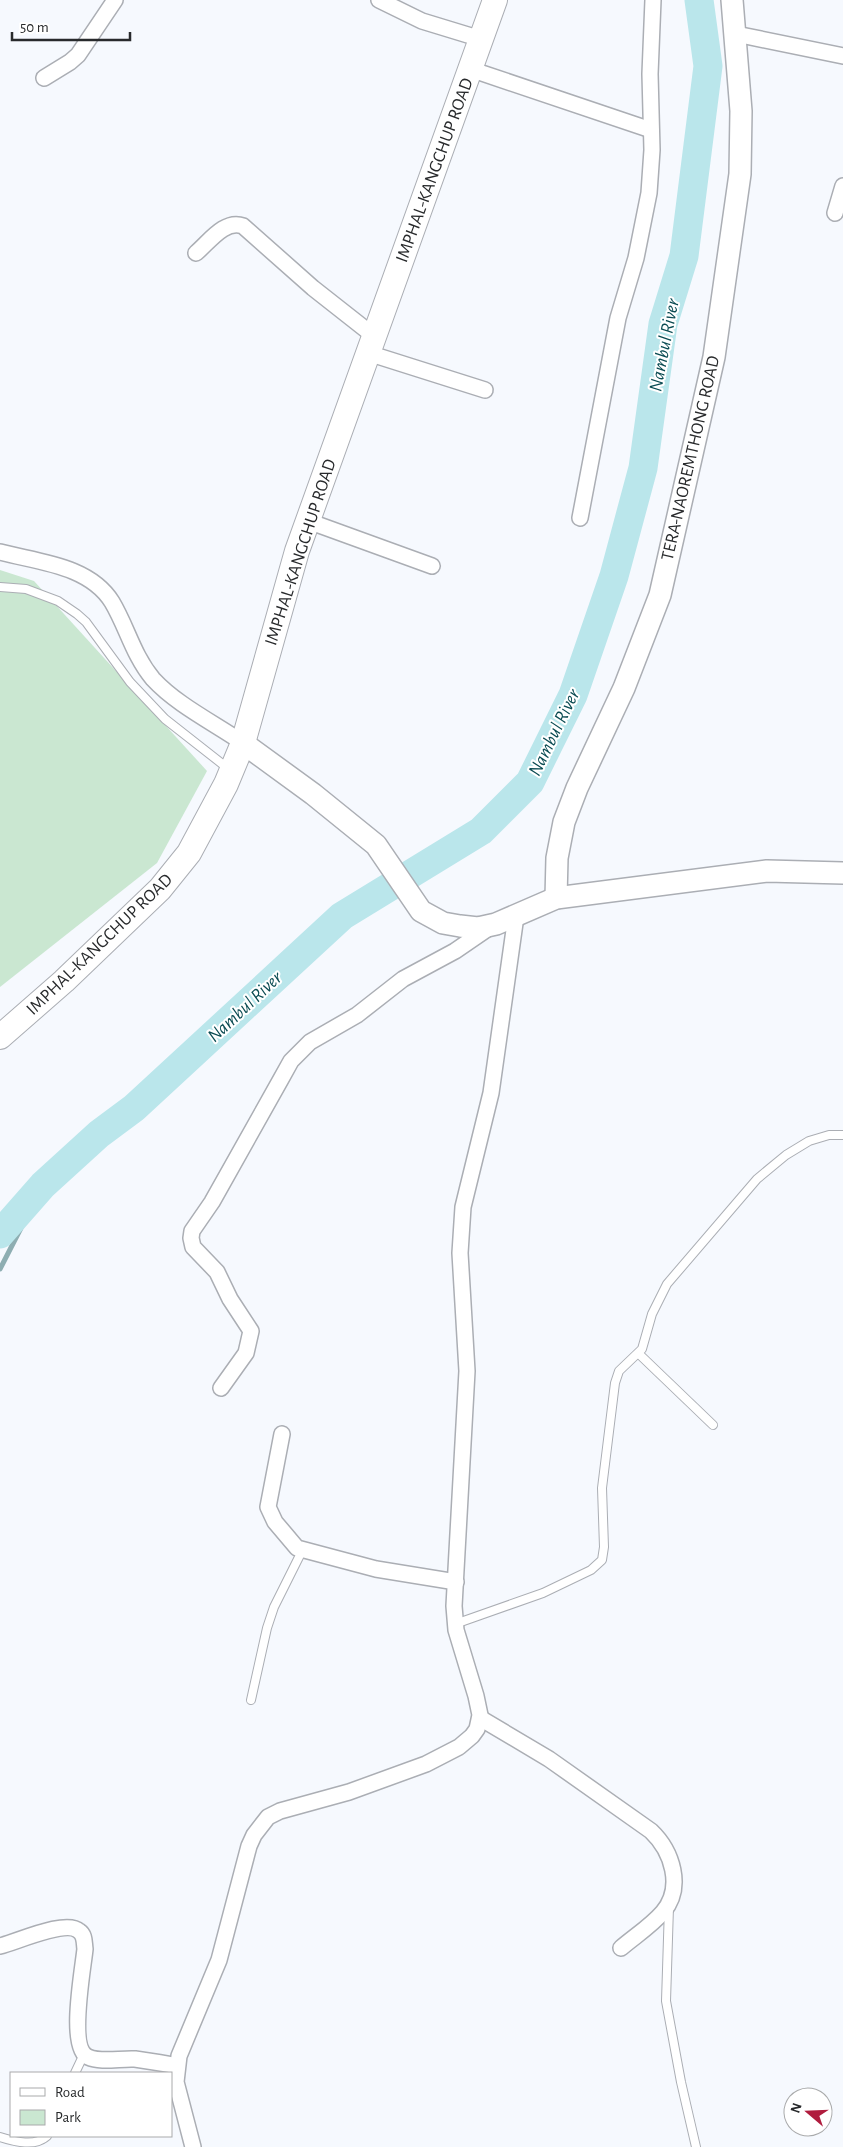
<svg xmlns="http://www.w3.org/2000/svg" width="843" height="2147" font-family="'Alegreya Sans',sans-serif">
	<style>
		.green { fill: #cae7d1 }
		.lines { fill: none; stroke-linecap: round; stroke-linejoin: round }
		.stream { stroke: #8eaeb2; stroke-width: 5 }
		.river { stroke: #bae6eb; stroke-width: 29 }
		.lane-casing { stroke: #abaeb4; stroke-width: 10 }
		.street-casing { stroke: #abaeb4; stroke-width: 18 }
		.secondary-casing { stroke: #abaeb4; stroke-width: 24 }
		.primary-casing { stroke: #abaeb4; stroke-width: 26 }
		.lane { stroke: #fff; stroke-width: 8 }
		.street { stroke: #fff; stroke-width: 15 }
		.secondary { stroke: #fff; stroke-width: 21 }
		.primary { stroke: #fff; stroke-width: 24 }
		.labels { text-anchor: middle; stroke-width: 4; stroke-linejoin: round; paint-order: stroke }
		.street-label { font-size: 18px; fill: #282a2c; stroke: #fff }
		.water-label { font-size: 19px; font-style: italic; fill: #0a4b52; stroke: #fff }
	</style>
	<rect width="100%" height="100%" fill="#f6f9fe"/>
	<polygon class="green" points="0,570 34,581 207,771 157,863 0,987"/>
	<g class="lines">
		<polyline class="stream" points="0,1269 43,1185"/>
		<polyline class="river" points="0,1234 43,1185 99,1134 134,1108 342,916 481,831 530,782 573,695 614,576 643,468 663,324 684,256 708,66 699,0"/>
		<g class="lane-casing">
			<g id="lane">
				<polyline points="0,587 26,589 58,601 77,614 86,622 130,682 165,719 230,770"/>
				<polyline points="639,1354 713,1425"/>
				<polyline points="455,1624 543,1593 591,1570 602,1560 604,1547 602,1488 615,1383 619,1371 642,1349 652,1314 667,1284 757,1179 786,1155 809,1141 829,1135 843,1135"/>
				<polyline points="251,1700 267,1628 274,1607 302,1551"/>
				<polyline points="669,1907 666,2001 681,2082 696,2147"/>
				<polyline points="75,2073 84,2054"/>
				<path d="M0,2137C16,2142 35,2147 47,2136"/>
			</g>
		</g>
		<g class="street-casing">
			<g id="street">
				<polyline points="379,0 422,21 481,39"/>
				<polyline points="736,34 843,56"/>
				<polyline points="470,69 651,130"/>
				<polyline points="44,78 70,62 78,55 115,0"/>
				<polyline points="835,213 843,186"/>
				<path d="M196,253C209,242 225,219 243,226L313,288L374,336"/>
				<polyline points="368,353 485,390"/>
				<polyline points="580,518 618,318 636,258 649,193 652,150 650,74 653,0"/>
				<polyline points="308,521 432,566"/>
				<path d="M0,552C37,562 89,565 112,602C127,627 133,655 153,679C177,705 214,723 243,743"/>
				<polyline points="221,1388 246,1353 251,1331 230,1299 217,1272 193,1247 191,1238 192,1231 212,1202 281,1079 291,1061 310,1042 357,1015 403,979 455,951 490,927"/>
				<polyline points="282,1434 268,1507 275,1522 297,1548 376,1569 456,1582"/>
				<path d="M480,1718L549,1759L651,1831C672,1851 684,1887 663,1912C651,1926 635,1936 621,1948"/>
				<path d="M0,1946C17,1942 66,1919 79,1931C85,1935 84,1942 85,1949C83,1969 68,2048 88,2057C101,2063 121,2058 135,2059C149,2061 163,2063 177,2066"/>
				<polyline points="193,2147 176,2082 179,2056 219,1960 249,1846 254,1835 268,1817 280,1811 349,1792 426,1764 459,1747 472,1736 477,1729 480,1715 476,1696 456,1630 454,1606 467,1371 460,1253 463,1207 491,1093 516,916"/>
			</g>
		</g>
		<g class="secondary-casing">
			<g id="secondary">
				<polyline points="243,743 313,794 376,845 421,911 443,923 460,926 478,928 496,924 556,898 767,871 843,873"/>
				<polyline points="556,898 557,858 564,822 577,788 624,688 660,595 714,357 740,174 741,111 732,0"/>
			</g>
		</g>
		<g class="primary-casing">
			<polyline id="primary" points="0,1037 64,981 160,889 189,853 226,784 243,743 297,551 495,0"/>
		</g>
		<use href="#lane" class="lane"/>
		<use href="#street" class="street"/>
		<use href="#secondary" class="secondary"/>
		<use href="#primary" class="primary"/>
	</g>
	<g class="labels">
		<g class="street-label">
			<text transform="translate(434 170) rotate(-70)" y="6">IMPHAL-KANGCHUP ROAD</text>
			<text transform="translate(690 458) rotate(-77)" y="6">TERA-NAOREMTHONG ROAD</text>
			<text transform="translate(300 552) rotate(-72)" y="6">IMPHAL-KANGCHUP ROAD</text>
			<text transform="translate(99 944) rotate(-44)" y="6">IMPHAL-KANGCHUP ROAD</text>
		</g>
		<g class="water-label">
			<text transform="translate(663 345) rotate(-79)" y="7">Nambul River</text>
			<text transform="translate(553 732) rotate(-64)" y="7">Nambul River</text>
			<text transform="translate(244 1006) rotate(-43)" y="7">Nambul River</text>
		</g>
	</g>
	<rect x="10" y="2072" width="162" height="65" fill="#ffffff" stroke="#a9aaab"/>
	<rect x="20" y="2088" width="25" height="8" fill="#ffffff" stroke="#a9aaab"/>
	<text x="55" y="2097" font-size="15" fill="#282a2c">Road</text>
	<rect x="20" y="2110" width="25" height="15" fill="#cae7d1" stroke="#a9aaab"/>
	<text x="55" y="2122" font-size="15" fill="#282a2c">Park</text>
	<g transform="translate(808 2112) rotate(289)"><circle r="24" fill="#ffffff" stroke="#a9aaab"/>
	<path d="M0-4L9 19L0 12L-9 19Z" fill="#b01c3e"/>
	<text y="-8" font-size="14" font-weight="bold" text-anchor="middle" fill="#282a2c">N</text>
	</g>
	<path d="M12 32v8h118v-8" fill="none" stroke="#282a2c" stroke-width="2.5"/>
	<text x="20" y="32" font-size="15" fill="#282a2c" stroke="#ffffff" stroke-width="4" paint-order="stroke">50 m</text>
</svg>
